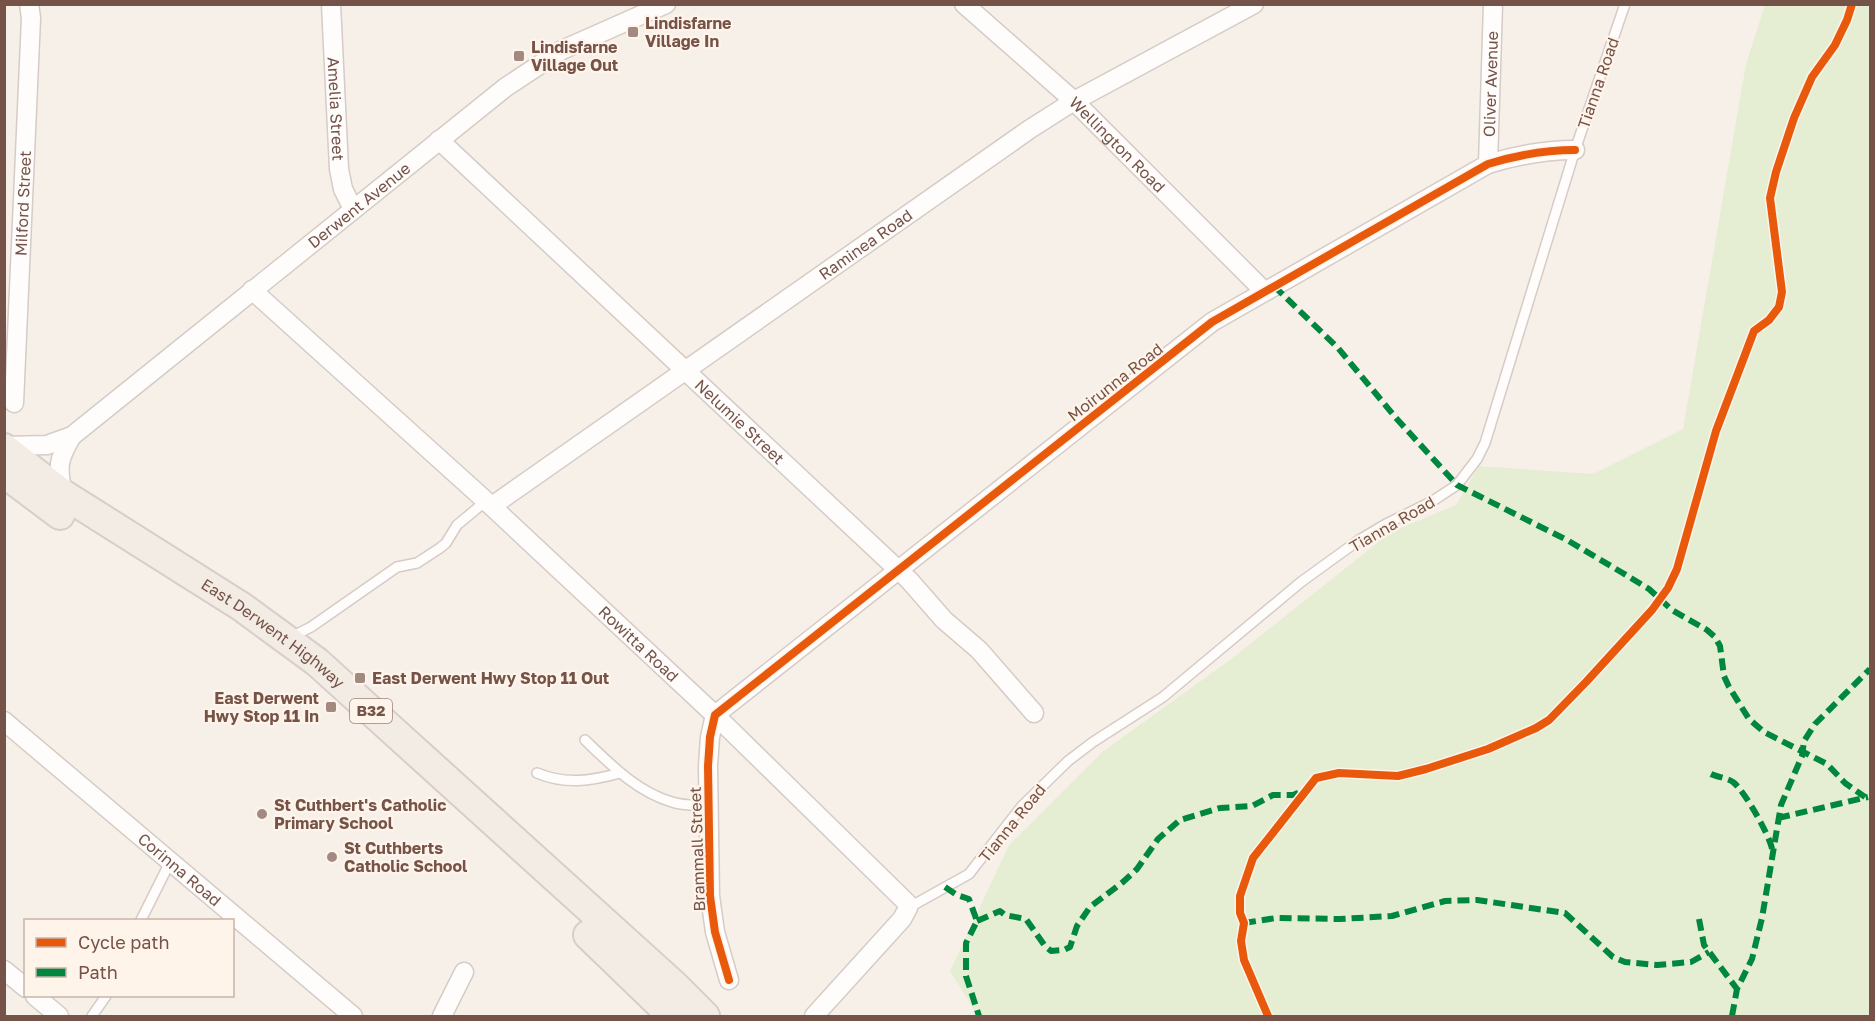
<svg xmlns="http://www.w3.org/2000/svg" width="1875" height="1021" font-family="'Golos Text',sans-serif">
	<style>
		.green { fill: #e5edd3 }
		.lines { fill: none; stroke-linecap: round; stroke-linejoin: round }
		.service-casing { stroke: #d6cbc6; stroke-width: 12 }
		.minor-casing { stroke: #d6cbc6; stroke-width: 21 }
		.primary-casing { stroke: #d8cdc8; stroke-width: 32 }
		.service { stroke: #fefdfc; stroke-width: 9 }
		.minor { stroke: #fefdfc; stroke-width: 18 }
		.primary { stroke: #f3ece4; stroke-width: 28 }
		.quiet { stroke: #00873e; stroke-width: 6; stroke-dasharray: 12 6; stroke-linecap: butt }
		.cycleway-casing { stroke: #fff4ea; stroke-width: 11 }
		.cycleway { stroke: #e8590c; stroke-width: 8 }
		.poi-dot { fill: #a38a80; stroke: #fff4ea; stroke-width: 2 }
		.labels { text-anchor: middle; stroke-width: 4.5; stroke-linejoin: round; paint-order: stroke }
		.shield { fill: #fff4ea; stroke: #9f8379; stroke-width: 1.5 }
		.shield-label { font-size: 15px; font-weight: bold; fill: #765348 }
		.poi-label { font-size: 16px; font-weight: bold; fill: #765348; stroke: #fff4ea; text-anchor: start }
		.street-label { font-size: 16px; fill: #765348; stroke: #fff4ea }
	</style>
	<rect width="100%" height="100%" fill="#f7f0e9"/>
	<polygon class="green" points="1765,5 1870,5 1870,1016 978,1016 950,971 1009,845 1102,752 1230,660 1391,532 1456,505 1479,466 1593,474 1683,429 1746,64"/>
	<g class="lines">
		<g class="service-casing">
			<g id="service">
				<polyline points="291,637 311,627 397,567 417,563 440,548 446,543 457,525 486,501"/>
				<path d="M585,740C610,764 637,792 672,802C684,806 697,805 709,806"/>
				<path d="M537,773C566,785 591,781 620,773"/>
				<polyline points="908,908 969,874 1022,806 1068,761 1093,742 1163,697 1301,582 1359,540 1386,524 1431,502 1457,485 1477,459 1485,443 1575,150 1625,4"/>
				<polyline points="141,920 170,862"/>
				<polyline points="92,1016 106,996"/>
			</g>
		</g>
		<g class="minor-casing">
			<g id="minor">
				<path id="s1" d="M331,4L339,169L343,189L353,209"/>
				<path id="s2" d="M964,4L1074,101L1264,291"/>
				<path id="s3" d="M439,140L909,580L944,620L979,650L1034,713"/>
				<path id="s4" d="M1488,164L1493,4"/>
				<path id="s5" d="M252,290L486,501L715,715L907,903L908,908L902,919L814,1016"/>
				<path id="s6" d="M14,403L31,18L29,4"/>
				<path id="s7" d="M4,446L47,445L72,436L506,87L562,50L666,4"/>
				<path d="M63,494C57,467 58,459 72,436"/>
				<path id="s8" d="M492,506L1030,129L1074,101L1254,4"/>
				<path id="s9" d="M4,721L353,1016"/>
				<polyline points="4,970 26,988"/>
				<path d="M729,980L715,932L710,896L708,766L710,737L715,715L1212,322L1488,164C1517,155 1545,150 1575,150"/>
				<polyline points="35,996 59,1016"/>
				<polyline points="442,1016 464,972"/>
			</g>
		</g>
		<g class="primary-casing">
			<g id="primary">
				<path id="s10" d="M4,448L63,494L242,607L317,662L674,985L705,1016"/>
				<polyline points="4,473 60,515"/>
				<polyline points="588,935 672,1016"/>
			</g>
		</g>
		<use href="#service" class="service"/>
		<use href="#minor" class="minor"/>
		<use href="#primary" class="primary"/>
		<g class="quiet">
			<polyline points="1274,286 1338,348 1396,418 1457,485 1567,540 1621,572 1649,589 1672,610 1707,630 1715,637 1720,646 1724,676 1729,687 1749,719 1764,732 1827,764 1845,783 1865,797"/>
			<path d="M1711,774C1717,777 1728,778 1733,782C1744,790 1770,836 1772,849"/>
			<polyline points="1778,818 1868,797"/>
			<polyline points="945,887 957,895 969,899 977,921 966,943 966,976 979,1016"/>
			<polyline points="1699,919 1704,945 1737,989"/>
			<polyline points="977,921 1000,911 1005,915 1026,919 1045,946 1051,951 1064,950 1070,947 1077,926 1090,907 1123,882 1137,869 1158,839 1180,820 1220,808 1252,806 1273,795 1293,795 1303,791"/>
			<polyline points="1244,923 1276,918 1340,919 1392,916 1445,901 1477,900 1565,913 1613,957 1625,962 1657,965 1691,962 1709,952"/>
			<polyline points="1732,1016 1737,989 1752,959 1762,918 1781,805 1802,756 1804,741 1815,724 1870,669"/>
		</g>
		<g class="cycleway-casing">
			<g id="cycleway">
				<path d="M729,980L715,932L710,896L708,766L710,737L715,715L1212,322L1488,164C1517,155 1545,150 1575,150"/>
				<polyline points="1268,1016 1244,960 1241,941 1244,923 1240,913 1240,896 1253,858 1316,778 1339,773 1398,776 1426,769 1488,749 1536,728 1549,720 1586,682 1652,610 1668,588 1677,569 1716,431 1754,331 1769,320 1779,307 1782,292 1770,198 1776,172 1794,118 1812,77 1835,45 1847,20 1852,4"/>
			</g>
		</g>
		<use href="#cycleway" class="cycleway"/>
	</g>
	<g class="poi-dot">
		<rect x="627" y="26" width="12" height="12" rx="3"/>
		<rect x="513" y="50" width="12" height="12" rx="3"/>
		<rect x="354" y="672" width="12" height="12" rx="3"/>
		<rect x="325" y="701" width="12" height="12" rx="3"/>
		<circle cx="262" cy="814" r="6"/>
		<circle cx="332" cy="857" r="6"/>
	</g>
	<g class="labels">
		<rect class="shield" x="350" y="699" width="42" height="24" rx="4.5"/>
		<g class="shield-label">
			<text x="371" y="716">B32</text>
		</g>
		<g class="poi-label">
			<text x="645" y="29">Lindisfarne<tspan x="645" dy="18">Village In</tspan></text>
			<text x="531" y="53">Lindisfarne<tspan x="531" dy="18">Village Out</tspan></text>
			<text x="372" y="684">East Derwent Hwy Stop 11 Out</text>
			<text x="319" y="704" text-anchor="end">East Derwent<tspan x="319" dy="18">Hwy Stop 11 In</tspan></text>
			<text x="274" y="811">St Cuthbert's Catholic<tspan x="274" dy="18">Primary School</tspan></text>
			<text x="344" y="854">St Cuthberts<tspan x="344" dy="18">Catholic School</tspan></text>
		</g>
		<g class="street-label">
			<text transform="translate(1598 83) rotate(-71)" y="6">Tianna Road</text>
			<text dy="6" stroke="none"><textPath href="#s4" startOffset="80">Oliver Avenue</textPath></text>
			<text dy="6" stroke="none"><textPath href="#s1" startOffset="105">Amelia Street</textPath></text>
			<text dy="6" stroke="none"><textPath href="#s2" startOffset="208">Wellington Road</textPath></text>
			<text dy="6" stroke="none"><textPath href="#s6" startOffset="200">Milford Street</textPath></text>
			<text dy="6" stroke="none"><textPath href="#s7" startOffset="438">Derwent Avenue</textPath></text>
			<text dy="6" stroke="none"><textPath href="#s8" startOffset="456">Raminea Road</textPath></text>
			<text transform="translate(1115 382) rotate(-38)" y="6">Moirunna Road</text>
			<text dy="6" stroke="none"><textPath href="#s3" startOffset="412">Nelumie Street</textPath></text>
			<text transform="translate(1392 524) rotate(-30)" y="6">Tianna Road</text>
			<text dy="6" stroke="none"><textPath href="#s10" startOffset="327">East Derwent Highway</textPath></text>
			<text dy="6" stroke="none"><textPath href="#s5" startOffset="524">Rowitta Road</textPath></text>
			<text transform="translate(1012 823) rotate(-51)" y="6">Tianna Road</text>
			<text transform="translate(697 849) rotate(-92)" y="6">Brammall Street</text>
			<text dy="6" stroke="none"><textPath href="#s9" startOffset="230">Corinna Road</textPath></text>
		</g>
	</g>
	<rect width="1875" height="1021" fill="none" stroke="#765348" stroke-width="12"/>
	<rect x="24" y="919" width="210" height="78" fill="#fff4ea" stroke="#c8b4a9" stroke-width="1.5"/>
	<rect x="36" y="938" width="30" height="9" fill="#e8590c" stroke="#c8b4a9" stroke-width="1.5"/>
	<text x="78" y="949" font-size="18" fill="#765348">Cycle path</text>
	<rect x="36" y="968" width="30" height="9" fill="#00873e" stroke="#c8b4a9" stroke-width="1.5"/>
	<text x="78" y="979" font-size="18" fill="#765348">Path</text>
</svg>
